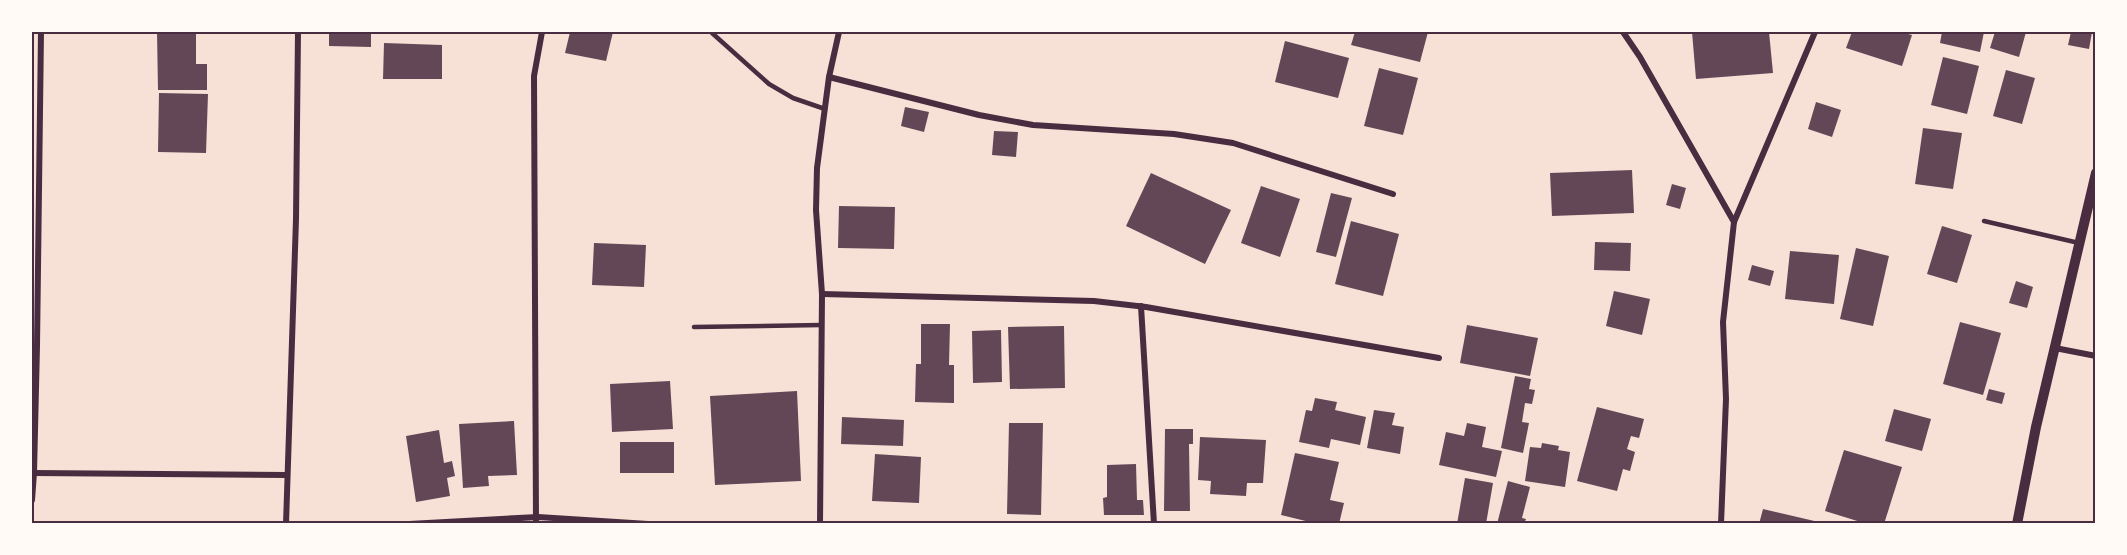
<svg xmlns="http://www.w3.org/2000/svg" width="2127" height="555" font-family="Helvetica,sans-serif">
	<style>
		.building { fill: #644757 }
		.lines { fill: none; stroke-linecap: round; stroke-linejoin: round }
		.service { stroke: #4a2c40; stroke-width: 4.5 }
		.minor { stroke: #4a2c40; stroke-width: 6 }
		.tertiary { stroke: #4a2c40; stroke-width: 10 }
		.neatline { fill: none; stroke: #4a2c40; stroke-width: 2 }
	</style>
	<rect width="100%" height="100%" fill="#f7e1d7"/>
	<g class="building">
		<polygon points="157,32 196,32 196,64 207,64 207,90 158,90"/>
		<polygon points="329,32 371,32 371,47 329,46"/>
		<polygon points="570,32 613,32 606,61 565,53"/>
		<polygon points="1355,32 1428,32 1420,62 1351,45"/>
		<polygon points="1692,32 1769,32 1773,73 1696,79"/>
		<polygon points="1852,32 1900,32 1912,35 1902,66 1846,48"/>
		<polygon points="1942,32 1984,32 1980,52 1940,43"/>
		<polygon points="1995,32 2026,32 2019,57 1990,48"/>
		<polygon points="2071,32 2092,32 2089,49 2068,45"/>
		<polygon points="1285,41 1349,58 1338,98 1275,82"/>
		<polygon points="384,43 442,45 442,79 383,79"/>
		<polygon points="1943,57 1979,66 1967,114 1931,105"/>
		<polygon points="1379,68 1418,78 1403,135 1364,126"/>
		<polygon points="2006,70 2035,78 2022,124 1993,116"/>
		<polygon points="159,93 208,94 206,153 158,152"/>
		<polygon points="1816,102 1841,110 1832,137 1808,129"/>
		<polygon points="905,107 929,112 924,132 901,126"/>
		<polygon points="1923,128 1962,133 1953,189 1915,184"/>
		<polygon points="994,131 1018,132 1016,157 992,155"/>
		<polygon points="1632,170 1634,213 1552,216 1550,173"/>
		<polygon points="1151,173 1231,210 1205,264 1126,226"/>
		<polygon points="1672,184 1686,188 1680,209 1666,205"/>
		<polygon points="1261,186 1300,199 1280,257 1241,243"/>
		<polygon points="1331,193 1352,198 1336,257 1316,252"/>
		<polygon points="839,206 895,207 894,249 838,248"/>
		<polygon points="1351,221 1399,234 1383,296 1335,284"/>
		<polygon points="1942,226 1972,235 1957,283 1927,274"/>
		<polygon points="1595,242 1631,243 1630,271 1594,270"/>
		<polygon points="594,243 646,245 644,287 592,285"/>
		<polygon points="1856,248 1889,256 1873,326 1840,319"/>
		<polygon points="1790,251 1839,255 1834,304 1785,299"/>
		<polygon points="1752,265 1774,271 1770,286 1748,280"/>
		<polygon points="2016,281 2033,287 2027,308 2009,303"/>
		<polygon points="1614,291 1650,299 1642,335 1606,326"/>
		<polygon points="1960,322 2001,333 1983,395 1943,384"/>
		<polygon points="921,324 950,324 949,365 954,365 954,403 915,402 916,364 921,364"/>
		<polygon points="1467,325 1538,338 1530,376 1460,363"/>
		<polygon points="1064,326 1065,388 1010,389 1008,327"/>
		<polygon points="1001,330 1002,382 973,383 972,331"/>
		<polygon points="1515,376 1531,379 1529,389 1535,390 1532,404 1525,403 1522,422 1529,423 1523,453 1501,448"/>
		<polygon points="670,381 673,429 612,432 610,384"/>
		<polygon points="1989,389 2005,393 2002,404 1986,400"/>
		<polygon points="797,391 801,481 715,485 710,396"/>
		<polygon points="1315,398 1337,402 1335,410 1366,417 1360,445 1331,439 1329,448 1299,442 1306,410 1312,411"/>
		<polygon points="1597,407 1644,419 1639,438 1631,436 1627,449 1635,452 1630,471 1623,469 1617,491 1577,481"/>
		<polygon points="1894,409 1931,419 1922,451 1885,441"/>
		<polygon points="1374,410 1395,413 1392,425 1404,427 1400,454 1367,448"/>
		<polygon points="842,417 904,420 903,446 841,444"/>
		<polygon points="514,421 517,475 488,476 489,486 463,488 459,424"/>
		<polygon points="1009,423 1043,423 1041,515 1007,514"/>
		<polygon points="1467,423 1486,427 1482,447 1502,451 1496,477 1439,465 1446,432 1464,436"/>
		<polygon points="1165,429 1193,429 1193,444 1189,444 1190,511 1164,511"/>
		<polygon points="439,430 444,463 452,461 455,476 447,478 450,496 416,502 406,436"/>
		<polygon points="1200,437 1266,440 1263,483 1247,483 1246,496 1210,494 1211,481 1198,480"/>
		<rect x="620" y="442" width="54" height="31"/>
		<polygon points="1542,443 1559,446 1558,450 1570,452 1565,487 1525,481 1530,447 1541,448"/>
		<polygon points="1844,450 1902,467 1884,524 1867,524 1825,511"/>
		<polygon points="1295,453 1339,462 1330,500 1344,503 1339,524 1318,524 1281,515"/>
		<polygon points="875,454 921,457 919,503 872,501"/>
		<polygon points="1136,464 1137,500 1143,500 1144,515 1104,515 1103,498 1107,497 1107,465"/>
		<polygon points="1465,478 1493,483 1486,524 1457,524"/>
		<polygon points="1508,481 1530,487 1522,518 1526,519 1524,524 1497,524"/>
		<polygon points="1763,509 1823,523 1823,524 1759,524"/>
	</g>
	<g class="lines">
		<g class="service">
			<polyline points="712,33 769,84 793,98 825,109"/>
			<polyline points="1984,221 2079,243"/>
			<polyline points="694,327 821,325"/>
		</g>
		<g class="minor">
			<polyline points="1623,32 1640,57 1734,222"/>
			<polyline points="829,77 979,115 1033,125 1174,134 1233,143 1393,194"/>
			<polyline points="822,294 1094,301 1146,307 1439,358"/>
			<polyline points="1141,306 1154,524"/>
			<polyline points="2055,348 2096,356"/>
			<polyline points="32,473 287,475"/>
			<polyline points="32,500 34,473 37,346 41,32"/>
			<polyline points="286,524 296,219 298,32"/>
			<polyline points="409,524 538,517 648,524"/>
			<polyline points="536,524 534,76 542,32"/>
			<polyline points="820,524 822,294 816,210 817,168 829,77 839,32"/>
			<polyline points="1721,524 1726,399 1723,322 1734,222 1815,32"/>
		</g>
		<polyline class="tertiary" points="2017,524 2036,427 2096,173"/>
	</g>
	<rect width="2127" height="555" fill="none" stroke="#fffaf5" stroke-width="66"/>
	<rect x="33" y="33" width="2061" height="489" class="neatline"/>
</svg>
